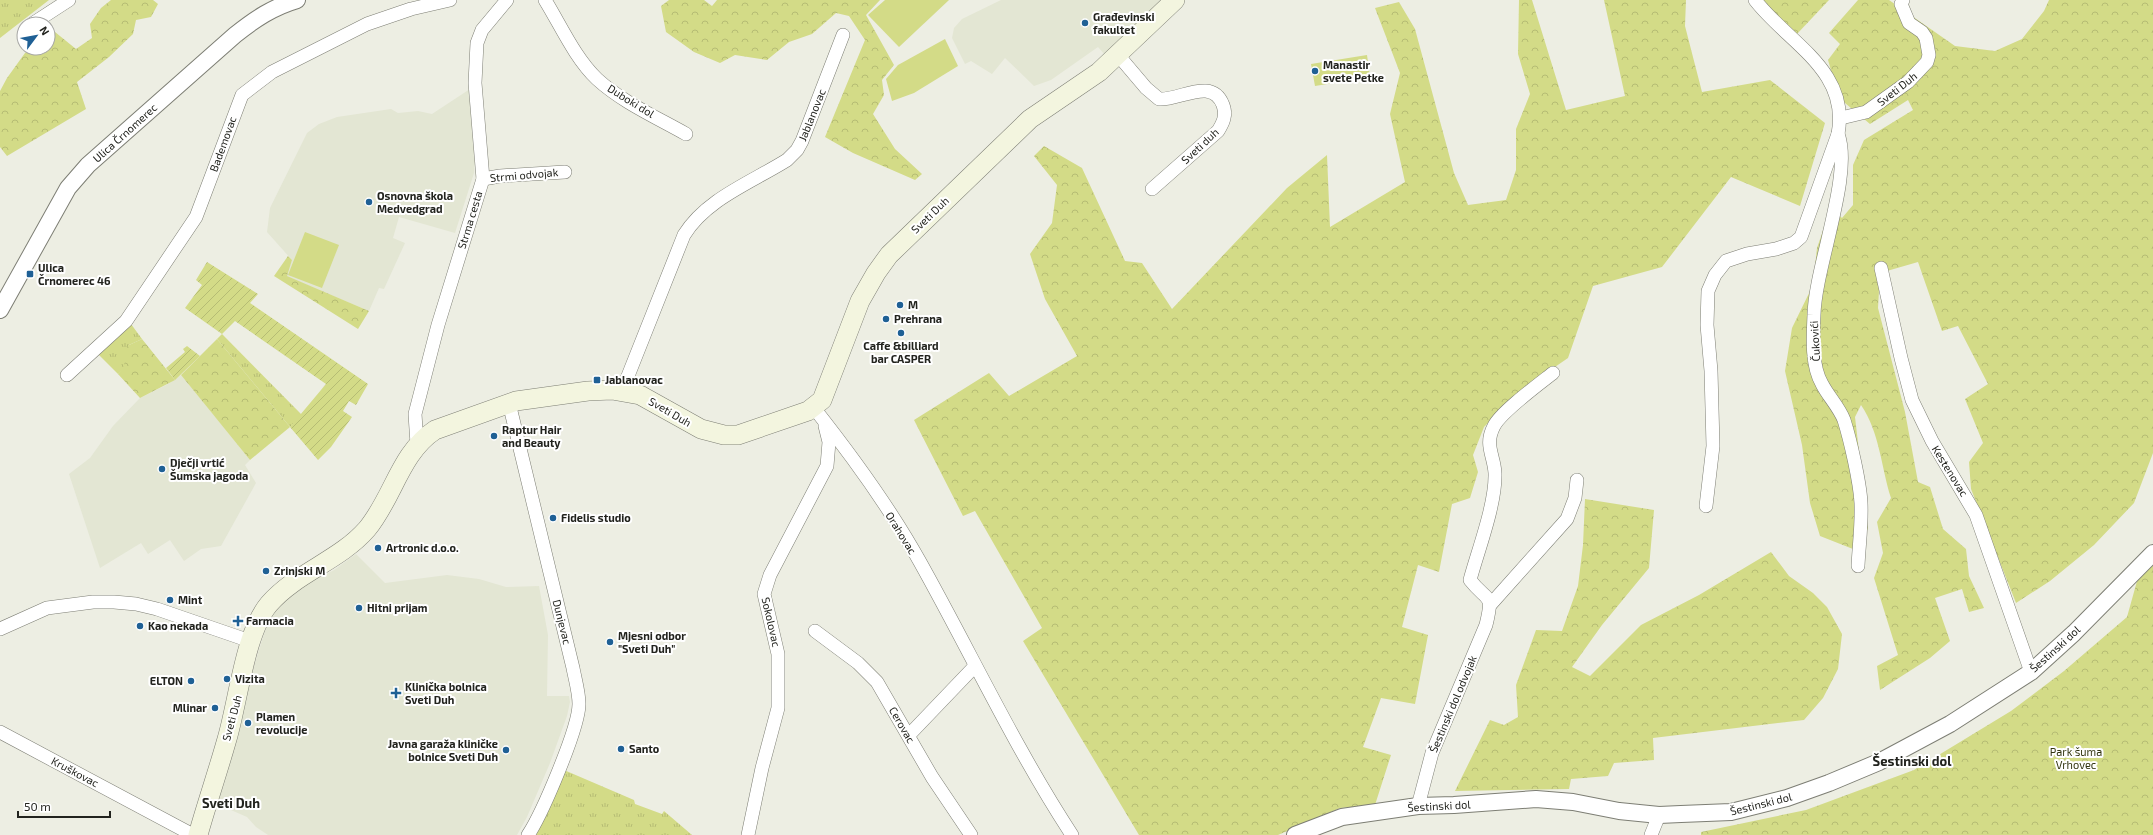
<svg xmlns="http://www.w3.org/2000/svg" width="2153" height="835" font-family="'Exo 2',sans-serif">
	<style>
		.built { fill: #e3e6d3 }
		.grass { fill: url(#grass-tufts) }
		.forest { fill: url(#forest-crowns) }
		.park { fill: #d3db87 }
		.garden { fill: url(#garden-furrows) }
		.lines { fill: none; stroke-linecap: round; stroke-linejoin: round }
		.minor-casing { stroke: #7d7e74; stroke-width: 14 }
		.tertiary-casing { stroke: #7d7e74; stroke-width: 18 }
		.secondary-casing { stroke: #7d7e74; stroke-width: 20 }
		.minor { stroke: #fff; stroke-width: 13 }
		.tertiary { stroke: #fff; stroke-width: 16 }
		.secondary { stroke: #f3f5df; stroke-width: 19 }
		.poi-dot { fill: #1f6095; stroke: #fff; stroke-width: 1.5 }
		.labels { text-anchor: middle; stroke-width: 4; stroke-linejoin: round; paint-order: stroke }
		.poi-label { font-size: 11px; font-weight: bold; fill: #22231e; stroke: #fff; text-anchor: start }
		.street-label { font-size: 11px; fill: #22231e; stroke: #fff }
		.park-label { font-size: 11px; fill: #31340f; stroke: #fff }
		.quarter-label { font-size: 13px; font-weight: bold; fill: #22231e; stroke: #fff }
	</style>
	<defs>
		<pattern id="grass-tufts" width="24" height="20" patternUnits="userSpaceOnUse"><rect width="24" height="20" fill="#d3db87"/><path d="M3 7l-1-3M5 7V3M7 7l1-3M15 17l-1-3M17 17v-4M19 17l1-3" fill="none" stroke="#b5bc74"/></pattern>
		<pattern id="forest-crowns" width="20" height="18" patternUnits="userSpaceOnUse"><rect width="20" height="18" fill="#d3db87"/><path d="M2 6a3 3 0 1 1 6 0M12 15a3 3 0 1 1 6 0" fill="none" stroke="#b5bc74"/></pattern>
		<pattern id="garden-furrows" width="10" height="10" patternUnits="userSpaceOnUse"><rect width="10" height="10" fill="#d3db87"/><path d="M-1 1l2-2M0 10L10 0M9 11l2-2" fill="none" stroke="#b5bc74"/></pattern>
	</defs>
	<rect width="100%" height="100%" fill="#edeee3"/>
	<g class="built">
		<polygon points="1001,0 1164,0 1106,56 1098,47 1051,80 1034,86 1005,58 992,74 971,61 965,64 952,38 954,28 962,19"/>
		<polygon points="470,89 475,158 474,173 455,233 399,217 393,238 405,243 384,289 379,288 369,311 286,276 292,260 267,232 270,208 307,133 319,124 337,117 391,109 398,113 418,111 432,114"/>
		<polygon points="181,375 250,460 245,465 256,483 221,546 201,549 184,561 170,540 148,554 141,543 100,568 69,474 90,458 113,426 140,398 168,384"/>
		<polygon points="356,554 385,583 447,575 479,579 506,587 539,586 548,635 547,696 569,696 570,702 567,716 550,763 527,817 517,835 268,835 256,827 247,817 217,804 246,691 264,634 270,619 277,607 304,585 334,570"/>
	</g>
	<g class="grass">
		<polygon points="0,0 49,0 0,38"/>
		<polygon points="131,324 142,339 129,345 125,368 118,374 97,353"/>
		<polygon points="222,334 302,415 290,427 217,339"/>
		<polygon points="564,770 634,800 635,804 662,814 664,811 692,835 536,835"/>
	</g>
	<g class="forest">
		<polygon points="111,0 153,0 158,4 151,17 136,20 133,34 109,57 77,82 86,109 7,156 0,147 0,91 7,78 25,53 32,48 48,48 48,37 55,32 76,49 92,38 90,24 101,8"/>
		<polygon points="669,0 704,0 712,6 717,0 880,0 866,15 894,65 882,80 884,95 873,114 895,149 922,174 915,180 853,153 825,137 865,40 849,16 836,13 812,34 789,42 767,60 735,55 720,63 694,52 666,32 661,6"/>
		<polygon points="1519,0 1532,0 1566,110 1625,96 1604,0 1686,0 1685,26 1702,92 1770,80 1825,123 1800,206 1731,177 1662,267 1593,286 1568,358 1520,391 1484,427 1473,455 1478,472 1470,498 1452,504 1439,572 1418,565 1402,627 1428,635 1415,704 1381,698 1363,747 1391,755 1375,805 1340,808 1278,835 1139,835 1023,641 1042,628 975,511 963,516 914,420 989,373 1009,396 1077,356 1045,299 1030,254 1052,223 1057,185 1034,156 1044,146 1082,168 1125,261 1142,263 1172,309 1287,188 1327,155 1330,227 1405,182 1390,114 1400,73 1375,8 1399,2 1415,29 1454,173 1468,205 1506,200 1516,170 1516,129 1530,94 1518,54"/>
		<polygon points="1761,0 1829,0 1797,34"/>
		<path d="M1858,0H1889L1955,46L1995,51L2022,39L2044,11L2049,0H2153V453L2134,503L2094,545L2050,581L2016,603L1971,489L1969,462L1983,443L1965,399L1988,384L1958,326L1942,331L1918,262L1880,273L1878,308L1905,412L1918,482L1930,487L1943,529L1966,549L1969,576L1984,608L1969,612L1962,589L1935,598L1950,641L1930,658L1880,690L1877,666L1898,655L1874,578L1883,553L1877,522L1891,498C1881,467 1880,433 1861,405L1855,417L1868,528L1858,551L1820,536L1810,503L1802,445L1785,371L1792,328L1813,285L1817,248L1831,207L1842,218L1853,205V165L1864,140L1913,110L1908,100L1870,124L1839,98L1828,60L1840,44L1829,33Z"/>
		<polygon points="288,256 292,260 287,276 369,311 358,329 274,276"/>
		<path d="M142,339L175,380L140,398L118,374C126,366 126,361 124,350L129,345Z"/>
		<polygon points="217,339 290,427 250,460 181,375"/>
		<polygon points="1585,499 1654,510 1649,568 1602,625 1572,667 1590,676 1641,625 1699,595 1771,552 1789,576 1813,593 1827,607 1842,634 1838,669 1823,698 1804,720 1653,738 1654,760 1614,763 1608,776 1571,779 1569,789 1455,791 1490,720 1504,725 1518,717 1516,685 1536,630 1562,631 1578,586 1583,545"/>
		<polygon points="2153,561 2153,835 1701,835 1701,832 1806,810 1914,770 2011,711 2064,671 2127,617 2139,574"/>
	</g>
	<g class="park">
		<polygon points="885,0 949,0 899,47 868,15"/>
		<polygon points="945,39 958,66 914,93 892,101 886,79 898,65"/>
		<polygon points="1367,55 1370,77 1315,86 1311,64"/>
		<polygon points="305,232 339,245 322,288 288,275"/>
	</g>
	<g class="garden">
		<polygon points="207,262 258,294 250,303 368,384 356,405 349,401 343,411 352,417 331,447 318,460 290,427 326,384 235,321 222,334 185,308 202,285 196,280"/>
		<polygon points="187,346 200,356 175,380 166,368 185,352 183,349"/>
	</g>
	<g class="lines">
		<g class="minor-casing">
			<g id="minor">
				<path d="M545,0C561,26 575,58 597,79C622,102 656,117 686,134"/>
				<polyline points="32,24 69,0"/>
				<path d="M1118,55L1146,88L1159,99C1179,101 1212,76 1223,105C1227,115 1223,123 1218,131L1152,189"/>
				<polyline points="1841,118 1866,112 1908,82 1927,62 1929,55 1926,38 1922,32 1909,23 1901,4 1903,0"/>
				<path d="M1838,134C1853,175 1815,267 1814,315C1813,336 1811,365 1822,384C1828,396 1839,407 1844,420C1850,439 1860,482 1861,503C1862,524 1859,545 1858,566"/>
				<polyline points="483,179 500,176 565,172"/>
				<polyline points="1881,268 1901,358 1912,400 1932,441 1976,515 2031,672"/>
				<polyline points="67,375 126,321 196,217 242,95 272,72 367,24 411,9 450,0"/>
				<path d="M622,391L684,235C706,199 752,182 787,160L797,150L802,141L843,35"/>
				<path d="M509,403L573,668C575,679 579,692 579,704C579,728 542,814 528,835"/>
				<path d="M814,408C852,456 890,508 920,562C971,653 1015,748 1072,835"/>
				<polyline points="417,444 415,414 438,325 483,179 475,83 477,43 482,30 507,0"/>
				<path d="M1706,506L1713,446L1711,371L1707,325L1708,291L1715,275L1726,261L1747,254L1776,249L1794,243L1801,237L1838,134C1850,70 1788,43 1755,0"/>
				<polyline points="1491,604 1567,519 1575,498 1577,480"/>
				<polyline points="0,629 47,608 93,602 114,602 136,604 157,609 250,641"/>
				<polyline points="815,631 858,663 877,682 932,777 971,835"/>
				<polyline points="0,732 193,835"/>
				<polyline points="909,735 975,666"/>
				<path d="M1418,806L1432,753L1486,625C1494,592 1488,603 1470,580C1478,550 1496,504 1495,473C1494,455 1484,445 1494,426C1501,412 1539,384 1553,373"/>
				<polyline points="748,835 762,768 778,708 778,654 764,594 770,575 827,466 829,442 825,426"/>
				<polyline points="1651,835 1659,815"/>
			</g>
		</g>
		<g class="tertiary-casing">
			<g id="tertiary">
				<path d="M0,310L68,188L88,165L235,35C255,19 273,7 297,0"/>
				<polyline points="1295,835 1342,817 1418,806 1454,805 1536,799 1573,802 1619,811 1659,815 1681,814 1731,812 1787,798 1829,783 1879,762 1950,724 2031,672 2074,633 2153,553"/>
			</g>
		</g>
		<g class="secondary-casing">
			<path id="secondary" d="M198,835C207,803 218,771 227,739C238,702 245,632 269,604C297,572 339,561 367,529C393,498 400,453 435,430L516,401L588,391L612,390L640,395L701,429L724,435H738L808,411L822,400L860,301L876,273L889,255L1030,119L1099,72L1175,0"/>
		</g>
		<use href="#minor" class="minor"/>
		<use href="#tertiary" class="tertiary"/>
		<use href="#secondary" class="secondary"/>
	</g>
	<g class="poi-dot">
		<circle cx="1085" cy="23" r="4"/>
		<circle cx="1315" cy="71" r="4"/>
		<circle cx="369" cy="202" r="4"/>
		<rect x="26" y="270" width="8" height="8" rx="2"/>
		<circle cx="900" cy="305" r="4"/>
		<circle cx="886" cy="319" r="4"/>
		<circle cx="901" cy="333" r="4"/>
		<rect x="593" y="376" width="8" height="8" rx="2"/>
		<circle cx="494" cy="436" r="4"/>
		<circle cx="162" cy="469" r="4"/>
		<circle cx="553" cy="518" r="4"/>
		<circle cx="378" cy="548" r="4"/>
		<circle cx="266" cy="571" r="4"/>
		<circle cx="170" cy="600" r="4"/>
		<circle cx="359" cy="608" r="4"/>
		<path d="M236 615h4v4h4v4h-4v4h-4v-4h-4v-4h4z"/>
		<circle cx="140" cy="626" r="4"/>
		<circle cx="610" cy="642" r="4"/>
		<circle cx="227" cy="679" r="4"/>
		<circle cx="191" cy="681" r="4"/>
		<path d="M394 687h4v4h4v4h-4v4h-4v-4h-4v-4h4z"/>
		<circle cx="215" cy="708" r="4"/>
		<circle cx="248" cy="723" r="4"/>
		<circle cx="621" cy="749" r="4"/>
		<circle cx="506" cy="750" r="4"/>
	</g>
	<g class="labels">
		<g class="poi-label">
			<text x="1093" y="21">Građevinski<tspan x="1093" dy="13">fakultet</tspan></text>
			<text x="1323" y="69">Manastir<tspan x="1323" dy="13">svete Petke</tspan></text>
			<text x="377" y="200">Osnovna škola<tspan x="377" dy="13">Medvedgrad</tspan></text>
			<text x="38" y="272">Ulica<tspan x="38" dy="13">Črnomerec 46</tspan></text>
			<text x="908" y="309">M</text>
			<text x="894" y="323">Prehrana</text>
			<text x="901" y="350" text-anchor="middle">Caffe &amp;billiard<tspan x="901" dy="13">bar CASPER</tspan></text>
			<text x="605" y="384">Jablanovac</text>
			<text x="502" y="434">Raptur Hair<tspan x="502" dy="13">and Beauty</tspan></text>
			<text x="170" y="467">Dječji vrtić<tspan x="170" dy="13">Šumska jagoda</tspan></text>
			<text x="561" y="522">Fidelis studio</text>
			<text x="386" y="552">Artronic d.o.o.</text>
			<text x="274" y="575">Zrinjski M</text>
			<text x="178" y="604">Mint</text>
			<text x="367" y="612">Hitni prijam</text>
			<text x="246" y="625">Farmacia</text>
			<text x="148" y="630">Kao nekada</text>
			<text x="618" y="640">Mjesni odbor<tspan x="618" dy="13">"Sveti Duh"</tspan></text>
			<text x="235" y="683">Vizita</text>
			<text x="183" y="685" text-anchor="end">ELTON</text>
			<text x="405" y="691">Klinička bolnica<tspan x="405" dy="13">Sveti Duh</tspan></text>
			<text x="207" y="712" text-anchor="end">Mlinar</text>
			<text x="256" y="721">Plamen<tspan x="256" dy="13">revolucije</tspan></text>
			<text x="498" y="748" text-anchor="end">Javna garaža kliničke<tspan x="498" dy="13">bolnice Sveti Duh</tspan></text>
			<text x="629" y="753">Santo</text>
		</g>
		<g class="street-label">
			<text transform="translate(1897 89) rotate(-38)" y="4">Sveti Duh</text>
			<text transform="translate(631 101) rotate(32)" y="4">Duboki dol</text>
			<text transform="translate(812 115) rotate(-68)" y="4">Jablanovac</text>
			<text transform="translate(125 133) rotate(-42)" y="4">Ulica Črnomerec</text>
			<text transform="translate(223 144) rotate(-70)" y="4">Bademovac</text>
			<text transform="translate(1200 146) rotate(-43)" y="4">Sveti duh</text>
			<text transform="translate(524 175) rotate(-5)" y="4">Strmi odvojak</text>
			<text transform="translate(930 215) rotate(-44)" y="4">Sveti Duh</text>
			<text transform="translate(470 220) rotate(-73)" y="4">Strma cesta</text>
			<text transform="translate(1815 341) rotate(-93)" y="4">Čukovići</text>
			<text transform="translate(670 412) rotate(30)" y="4">Sveti Duh</text>
			<text transform="translate(1950 471) rotate(58)" y="4">Kestenovac</text>
			<text transform="translate(901 533) rotate(58)" y="4">Orahovac</text>
			<text transform="translate(562 622) rotate(76)" y="4">Dunjevac</text>
			<text transform="translate(771 622) rotate(77)" y="4">Sokolovac</text>
			<text transform="translate(2055 649) rotate(-42)" y="4">Šestinski dol</text>
			<text transform="translate(1453 704) rotate(-67)" y="4">Šestinski dol odvojak</text>
			<text transform="translate(232 718) rotate(-75)" y="4">Sveti Duh</text>
			<text transform="translate(902 725) rotate(60)" y="4">Cerovac</text>
			<text transform="translate(75 772) rotate(28)" y="4">Kruškovac</text>
			<text transform="translate(1761 804) rotate(-14)" y="4">Šestinski dol</text>
			<text transform="translate(1439 806) rotate(-3)" y="4">Šestinski dol</text>
		</g>
		<g class="park-label">
			<text x="2076" y="756">Park šuma<tspan x="2076" dy="13">Vrhovec</tspan></text>
		</g>
		<g class="quarter-label">
			<text x="1912" y="766">Šestinski dol</text>
			<text x="231" y="808">Sveti Duh</text>
		</g>
	</g>
	<g transform="translate(36 36) rotate(58)"><circle r="19" fill="#ffffff" stroke="#a7a7a5"/>
	<path d="M0-3L7 15L0 10L-7 15Z" fill="#1f6095"/>
	<text y="-6" font-size="11" font-weight="bold" text-anchor="middle" fill="#22231e">N</text>
	</g>
	<path d="M18 811v6h92v-6" fill="none" stroke="#22231e" stroke-width="2"/>
	<text x="24" y="811" font-size="12" fill="#22231e" stroke="#ffffff" stroke-width="3" paint-order="stroke">50 m</text>
</svg>
